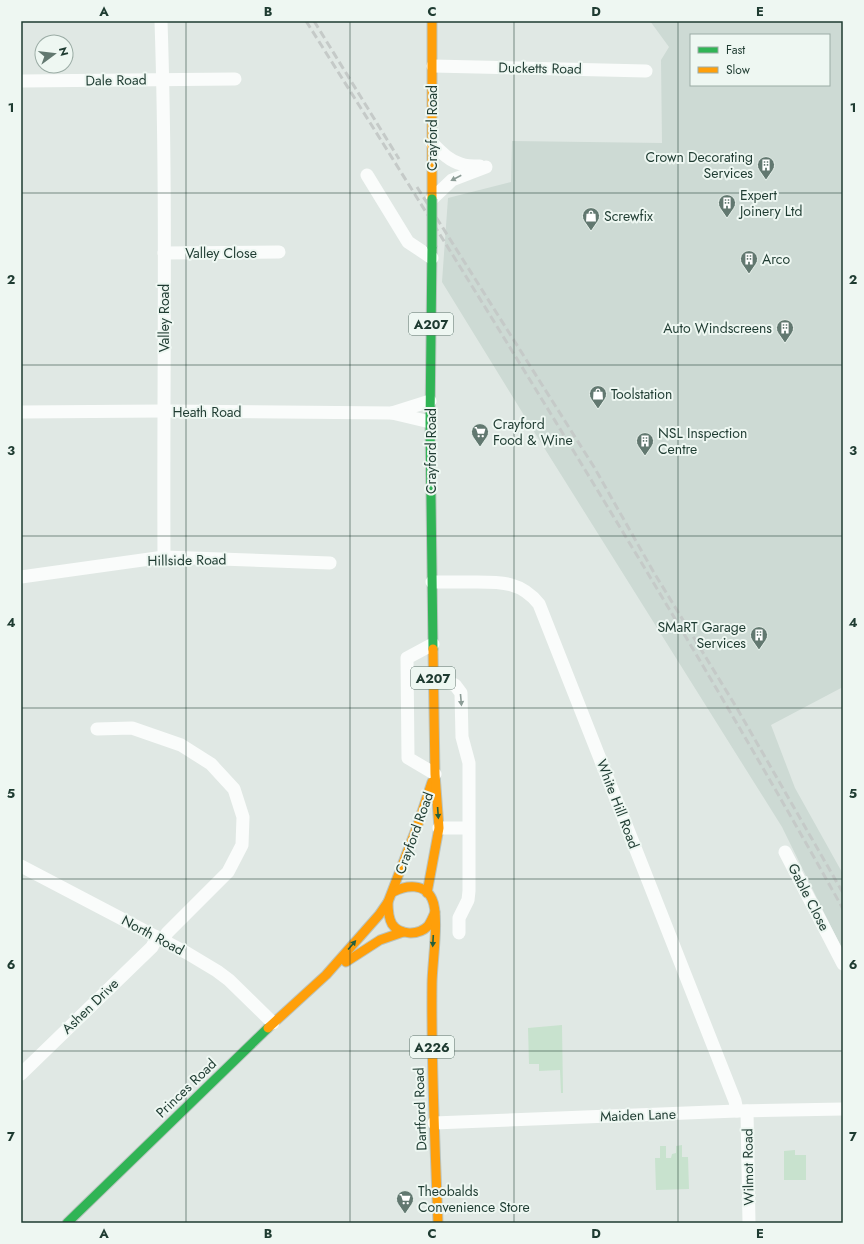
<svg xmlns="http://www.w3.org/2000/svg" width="864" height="1244" font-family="Jost,sans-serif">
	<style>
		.built { fill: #cddad4; fill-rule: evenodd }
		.green { fill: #c8e2ce }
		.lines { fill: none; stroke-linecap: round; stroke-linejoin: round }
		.fast-casing { stroke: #bac4bf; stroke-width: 11 }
		.slow-casing { stroke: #bac4bf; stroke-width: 11 }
		.street { stroke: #fafcfb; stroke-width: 13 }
		.fast { stroke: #30b455; stroke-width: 9 }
		.slow { stroke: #ff9f0a; stroke-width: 9 }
		.rail { stroke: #c5cac8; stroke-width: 3; stroke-dasharray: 8 4; stroke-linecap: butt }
		.fast-bridge-casing { stroke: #bac5c1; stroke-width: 11; stroke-linecap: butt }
		.fast-bridge { stroke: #30b455; stroke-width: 9 }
		.oneway { fill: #8c9c96 }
		.oneway2 { fill: #235f3c }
		.grid { fill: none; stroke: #1e3b31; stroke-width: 1; stroke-opacity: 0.55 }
		.labels { text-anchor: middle; stroke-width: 4; stroke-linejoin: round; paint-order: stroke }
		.shield { fill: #eef7f2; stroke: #5c736b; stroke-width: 1 }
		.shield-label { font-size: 13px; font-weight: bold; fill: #1e3b31 }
		.street-label { font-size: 14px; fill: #1e3b31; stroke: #eef7f2 }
		.poi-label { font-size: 14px; fill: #1e3b31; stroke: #eef7f2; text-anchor: start }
		.neatline { fill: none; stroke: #1e3b31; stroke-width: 1.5 }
		.grid-label { font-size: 13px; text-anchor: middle; font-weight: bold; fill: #1e3b31 }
	</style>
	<rect width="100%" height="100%" fill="#e0e8e4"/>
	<path class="built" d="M650,21H843V687L771,725L795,788L843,874V951L782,827L538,438L442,282L448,198L511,182L512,141L662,143L661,60L669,47ZM691,35H829V85H691Z"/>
	<g class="green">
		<polygon points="562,1025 563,1093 561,1093 560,1070 539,1071 539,1064 529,1064 528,1028"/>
		<polygon points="682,1145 682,1157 688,1157 689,1189 656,1190 655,1158 660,1158 660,1146 666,1146 666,1158 671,1158 672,1154 676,1153 676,1146"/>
		<polygon points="795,1150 795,1155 806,1155 806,1180 784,1180 784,1151"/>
	</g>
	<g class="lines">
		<g class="fast-casing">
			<g id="fast">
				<polyline points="432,247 430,422 433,649"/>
				<polyline points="67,1223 268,1028"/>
			</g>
		</g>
		<g class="slow-casing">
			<g id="slow">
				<polyline points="432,21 432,199"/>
				<path d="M432,782L418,824L388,902C388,909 388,917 392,924C399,935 418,936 428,926C431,922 433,917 435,912"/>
				<path d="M393,892C406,885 425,883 432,899C440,916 432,964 432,984C431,1064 435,1143 438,1223"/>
				<polyline points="427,893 439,828 435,774 433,649"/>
				<polyline points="346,962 380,940 403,932"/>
				<polyline points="268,1028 326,975 379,915 388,902"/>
			</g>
		</g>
		<g class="street">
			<path d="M161,21C167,199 163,378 164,557"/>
			<polyline points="433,66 646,71"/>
			<polyline points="21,81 235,79"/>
			<path d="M432,143C440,151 449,161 461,164C466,166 474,166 480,166"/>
			<polyline points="367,175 408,242 432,258"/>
			<polyline points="432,199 452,180 486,167"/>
			<polyline points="164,253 279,252"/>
			<polyline points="21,412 163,411 392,413 430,422"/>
			<polyline points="392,413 430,401"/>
			<polyline points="21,577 164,557 330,563"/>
			<path d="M432,582C446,582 459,582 473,582C500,582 521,581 539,604L735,1101L737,1111"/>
			<polyline points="433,644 407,658 408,758 435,774"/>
			<polyline points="433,682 446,682 455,685 461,693 462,737 469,763 469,891 468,900 459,918 459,933"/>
			<polyline points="97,729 132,728 181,745 211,764 234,789 243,817 242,845 228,872 167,933 164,940"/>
			<polyline points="439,828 468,828"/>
			<polyline points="785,852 843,964"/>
			<polyline points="21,866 187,953 217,971 229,980 273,1023"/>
			<polyline points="21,1074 152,947 157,937"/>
			<polyline points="747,1111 749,1223"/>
			<polyline points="434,1123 737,1111 843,1109"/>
		</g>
		<use href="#fast" class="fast"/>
		<use href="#slow" class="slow"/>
		<g class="rail">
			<path d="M306,21C419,200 531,380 641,562C710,677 778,792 843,909"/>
			<polyline points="314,21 399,159"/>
			<polyline points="417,187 594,467 653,571 738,710 843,893"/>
		</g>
		<g class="fast-bridge-casing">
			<polyline id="fast-bridge" points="432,199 432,247"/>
		</g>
		<use href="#fast-bridge" class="fast-bridge"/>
	</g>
	<defs><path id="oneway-solid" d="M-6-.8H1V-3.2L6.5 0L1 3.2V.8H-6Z"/></defs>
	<g class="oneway">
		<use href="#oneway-solid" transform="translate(456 178) rotate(152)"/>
		<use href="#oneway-solid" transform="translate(461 700) rotate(85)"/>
	</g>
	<g class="oneway2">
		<use href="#oneway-solid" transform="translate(438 813) rotate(86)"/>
		<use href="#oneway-solid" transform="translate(433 941) rotate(93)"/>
		<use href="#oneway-solid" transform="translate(352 945) rotate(-49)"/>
	</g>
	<path class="grid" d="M186,21V1223M350,21V1223M514,21V1223M678,21V1223M21,193H843M21,365H843M21,536H843M21,708H843M21,879H843M21,1051H843"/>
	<defs>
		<g id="building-pin" transform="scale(0.9)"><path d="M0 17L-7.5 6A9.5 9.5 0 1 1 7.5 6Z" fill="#627870" stroke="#eef7f2"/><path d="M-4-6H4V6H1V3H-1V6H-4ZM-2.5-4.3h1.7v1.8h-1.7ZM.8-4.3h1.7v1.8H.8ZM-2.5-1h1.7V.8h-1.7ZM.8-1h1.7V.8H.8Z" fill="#fff"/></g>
		<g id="shop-pin" transform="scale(0.9)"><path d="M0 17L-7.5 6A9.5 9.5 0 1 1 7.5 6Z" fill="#627870" stroke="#eef7f2"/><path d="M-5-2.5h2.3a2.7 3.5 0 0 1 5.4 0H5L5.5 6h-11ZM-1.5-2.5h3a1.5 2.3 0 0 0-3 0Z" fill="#fff"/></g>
		<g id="supermarket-pin" transform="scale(0.9)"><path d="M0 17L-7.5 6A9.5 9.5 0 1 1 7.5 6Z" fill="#627870" stroke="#eef7f2"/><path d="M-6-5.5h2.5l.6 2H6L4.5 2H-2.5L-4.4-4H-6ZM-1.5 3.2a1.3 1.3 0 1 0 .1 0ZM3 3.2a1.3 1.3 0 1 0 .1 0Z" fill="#fff"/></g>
	</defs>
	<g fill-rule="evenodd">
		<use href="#building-pin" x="766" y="165"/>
		<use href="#building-pin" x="727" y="203"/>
		<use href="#shop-pin" x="591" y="216"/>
		<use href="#building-pin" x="749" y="259"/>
		<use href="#building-pin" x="785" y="328"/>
		<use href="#shop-pin" x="598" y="394"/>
		<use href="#supermarket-pin" x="480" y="432"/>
		<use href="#building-pin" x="645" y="441"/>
		<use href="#building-pin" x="759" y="635"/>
		<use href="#supermarket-pin" x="405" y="1199"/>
	</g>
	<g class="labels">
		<g class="shield">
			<rect x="409" y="313" width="44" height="22" rx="3"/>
			<rect x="411" y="667" width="44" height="22" rx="3"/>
			<rect x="410" y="1036" width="44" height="22" rx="3"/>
		</g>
		<g class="shield-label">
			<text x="431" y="329">A207</text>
			<text x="433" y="683">A207</text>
			<text x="432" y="1052">A226</text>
		</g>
		<g class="street-label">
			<text transform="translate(540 68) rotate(1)" y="5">Ducketts Road</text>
			<text transform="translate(116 80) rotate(-1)" y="5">Dale Road</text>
			<text transform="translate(432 128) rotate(-90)" y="5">Crayford Road</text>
			<text x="221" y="258">Valley Close</text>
			<text transform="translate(164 318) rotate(-90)" y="5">Valley Road</text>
			<text x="207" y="417">Heath Road</text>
			<text transform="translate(431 451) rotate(-90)" y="5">Crayford Road</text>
			<text transform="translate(187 560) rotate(-1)" y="5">Hillside Road</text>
			<text transform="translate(618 804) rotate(69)" y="5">White Hill Road</text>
			<text transform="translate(414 833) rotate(-70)" y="5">Crayford Road</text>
			<text transform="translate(809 897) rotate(63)" y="5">Gable Close</text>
			<text transform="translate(153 935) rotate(28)" y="5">North Road</text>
			<text transform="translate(90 1006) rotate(-44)" y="5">Ashen Drive</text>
			<text transform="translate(186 1088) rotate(-44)" y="5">Princes Road</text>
			<text transform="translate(420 1109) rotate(-92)" y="5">Dartford Road</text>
			<text transform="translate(638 1115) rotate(-2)" y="5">Maiden Lane</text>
			<text transform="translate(748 1167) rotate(-91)" y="5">Wilmot Road</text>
		</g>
		<g class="poi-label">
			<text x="753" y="162" text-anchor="end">Crown Decorating<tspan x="753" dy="16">Services</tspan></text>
			<text x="740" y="200">Expert<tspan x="740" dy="16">Joinery Ltd</tspan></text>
			<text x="604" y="221">Screwfix</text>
			<text x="762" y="264">Arco</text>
			<text x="772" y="333" text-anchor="end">Auto Windscreens</text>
			<text x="611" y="399">Toolstation</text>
			<text x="493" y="429">Crayford<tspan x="493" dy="16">Food &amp; Wine</tspan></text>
			<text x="658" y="438">NSL Inspection<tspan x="658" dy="16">Centre</tspan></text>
			<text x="746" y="632" text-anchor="end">SMaRT Garage<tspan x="746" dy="16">Services</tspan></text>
			<text x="418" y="1196">Theobalds<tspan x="418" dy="16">Convenience Store</tspan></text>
		</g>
	</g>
	<rect width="864" height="1244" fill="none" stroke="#eef7f2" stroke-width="44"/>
	<rect x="690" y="34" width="140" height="52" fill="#eef7f2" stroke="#9baca5"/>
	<rect x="698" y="47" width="20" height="6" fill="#30b455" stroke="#9baca5"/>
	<text x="726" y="54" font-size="12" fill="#1e3b31">Fast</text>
	<rect x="698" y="67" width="20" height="6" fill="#ff9f0a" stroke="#9baca5"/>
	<text x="726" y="74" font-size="12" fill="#1e3b31">Slow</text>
	<g transform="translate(54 54) rotate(75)"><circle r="19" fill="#eef7f2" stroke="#9baca5"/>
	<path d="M0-3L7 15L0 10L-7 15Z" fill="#627870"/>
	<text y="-6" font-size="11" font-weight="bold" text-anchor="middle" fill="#1e3b31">N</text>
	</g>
	<rect x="22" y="22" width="820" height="1200" class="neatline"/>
	<g class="grid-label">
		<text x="104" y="16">A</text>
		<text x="268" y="16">B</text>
		<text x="432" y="16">C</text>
		<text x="596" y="16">D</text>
		<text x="760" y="16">E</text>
		<text x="11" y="112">1</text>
		<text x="853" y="112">1</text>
		<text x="11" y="284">2</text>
		<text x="853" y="284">2</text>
		<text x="11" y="455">3</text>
		<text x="853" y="455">3</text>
		<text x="11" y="627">4</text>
		<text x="853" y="627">4</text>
		<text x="11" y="798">5</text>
		<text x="853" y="798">5</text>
		<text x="11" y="969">6</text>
		<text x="853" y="969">6</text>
		<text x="11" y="1141">7</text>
		<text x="853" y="1141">7</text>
		<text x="104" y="1238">A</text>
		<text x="268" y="1238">B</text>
		<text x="432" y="1238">C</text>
		<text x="596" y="1238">D</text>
		<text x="760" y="1238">E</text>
	</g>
</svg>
